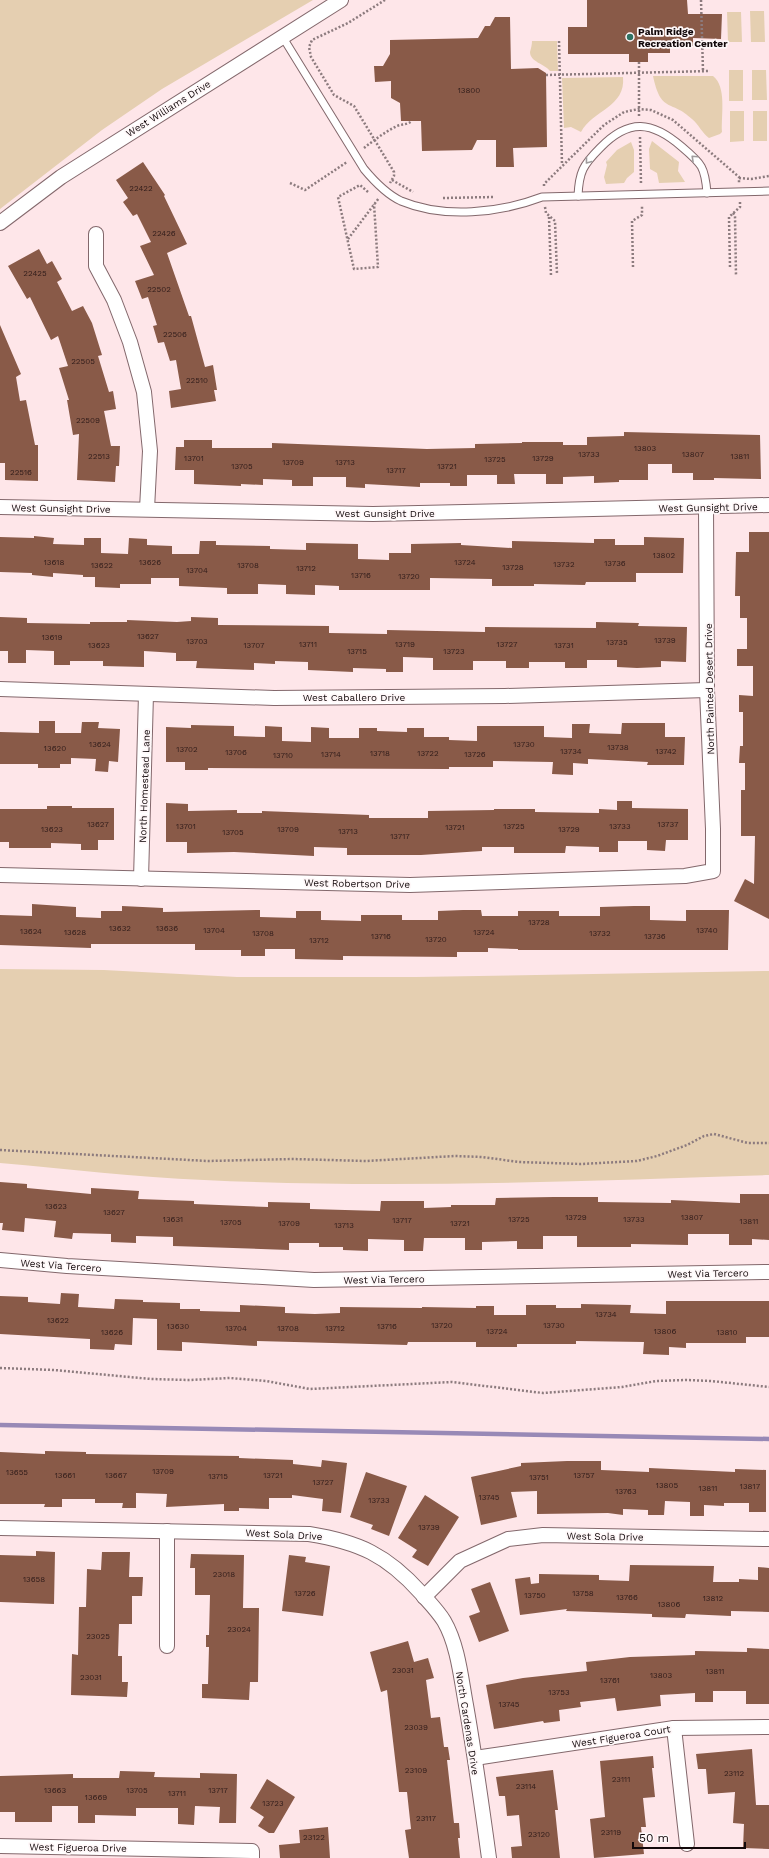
<svg xmlns="http://www.w3.org/2000/svg" width="769" height="1858" font-family="'Work Sans',sans-serif">
	<style>
		.green { fill: #e5cfb1 }
		.lines { fill: none; stroke-linecap: round; stroke-linejoin: round }
		.stream { stroke: #9889b6; stroke-width: 4.5 }
		.building { fill: #895a48 }
		.service-casing { stroke: #83686c; stroke-width: 9 }
		.minor-casing { stroke: #83686c; stroke-width: 16 }
		.path { stroke: #8c7b7e; stroke-width: 2.5; stroke-dasharray: 2 2; stroke-linecap: butt }
		.service { stroke: #fff; stroke-width: 7 }
		.minor { stroke: #fff; stroke-width: 14 }
		.oneway { stroke: #a09c9d }
		.poi-dot { fill: #307364; stroke: #fff8f9; stroke-width: 1.5 }
		.labels { text-anchor: middle; stroke-width: 3.5; stroke-linejoin: round; paint-order: stroke }
		.number-label { font-size: 8px; fill: #301c1a }
		.poi-label { font-size: 10px; font-weight: bold; fill: #12080a; stroke: #fff8f9; text-anchor: start }
		.street-label { font-size: 10px; fill: #12080a; stroke: #fff8f9 }
	</style>
	<rect width="100%" height="100%" fill="#fee6e9"/>
	<g class="green">
		<polygon points="0,0 313,0 162,89 102,130 0,209"/>
		<polygon points="750,11 764,11 765,42 751,42"/>
		<polygon points="727,12 741,12 742,42 728,42"/>
		<path d="M532,41H557L558,71H550C545,64 530,62 530,52C531,48 532,45 532,41Z"/>
		<rect x="729" y="70" width="14" height="31"/>
		<polygon points="752,70 766,70 767,100 752,100"/>
		<path d="M653,76H713C727,87 721,115 722,132L720,134L709,138C702,133 699,125 692,119C671,99 661,114 653,76Z"/>
		<path d="M623,77C626,107 593,110 581,132L571,127L564,128L562,78Z"/>
		<polygon points="730,111 744,111 744,141 730,142"/>
		<rect x="753" y="111" width="14" height="30"/>
		<polygon points="652,141 679,162 678,171 685,182 659,183 657,173 650,169 649,149"/>
		<polygon points="631,142 634,150 634,172 627,178 624,183 606,184 604,177 607,165 606,162 617,150"/>
		<path d="M0,969L104,970L237,977H416L769,971V1175C581,1181 393,1189 204,1180C136,1177 68,1169 0,1163Z"/>
	</g>
	<g class="lines">
		<polyline class="stream" points="0,1425 769,1439"/>
	</g>
	<g class="building">
		<polygon points="587,0 687,0 688,14 722,14 721,39 693,38 693,46 670,46 670,53 648,53 648,62 629,62 629,54 568,54 568,27 587,27"/>
		<polygon points="495,17 510,17 511,69 538,68 546,73 547,147 513,148 514,167 496,167 496,140 477,140 472,150 422,151 421,121 401,121 400,103 391,98 391,81 375,82 374,66 383,66 390,54 390,40 478,38 485,26 490,26"/>
		<polygon points="143,162 165,195 164,196 187,244 167,253 189,316 191,316 205,367 213,365 217,390 214,390 216,401 171,408 169,391 181,389 176,360 170,361 164,342 158,343 153,326 157,325 148,297 142,299 135,281 154,275 140,246 151,242 137,214 133,216 123,202 128,198 116,180"/>
		<polygon points="39,249 47,264 52,261 62,279 57,282 72,311 83,306 92,323 102,355 98,356 109,392 113,391 116,409 104,411 111,446 120,446 119,466 116,466 115,482 77,480 79,434 73,435 67,400 69,400 59,368 68,366 58,336 51,340 30,297 27,299 8,266"/>
		<polygon points="0,325 21,374 16,377 20,401 26,400 35,445 38,445 38,481 5,480 5,463 0,463"/>
		<polygon points="624,432 760,435 761,479 714,478 714,480 693,480 693,473 672,473 672,464 648,464 648,480 619,480 619,482 594,483 594,476 563,477 563,484 546,484 546,474 514,474 515,484 497,484 497,475 467,475 467,486 450,486 450,483 420,483 420,487 365,484 365,488 346,487 346,477 313,477 313,486 292,486 292,480 263,479 263,485 241,484 241,486 194,484 194,470 175,470 176,447 184,447 184,440 212,440 212,448 272,448 272,443 427,449 475,448 475,444 522,443 522,442 563,442 563,445 587,445 587,437 624,436"/>
		<polygon points="749,532 769,532 769,919 734,901 745,879 754,884 755,836 741,836 741,790 745,790 745,763 739,763 740,746 743,746 743,712 739,712 739,695 753,696 753,666 737,666 737,649 747,649 747,618 740,618 740,596 735,596 736,552 749,552"/>
		<polygon points="34,536 54,538 53,544 84,545 84,538 101,538 101,553 128,554 129,538 147,539 147,545 172,546 172,554 199,554 200,541 216,541 216,545 270,546 270,549 306,550 306,543 358,544 358,559 389,560 389,553 411,553 411,544 461,543 461,545 512,548 512,541 594,543 594,539 615,539 615,545 644,545 644,537 684,538 683,573 636,573 636,582 586,582 585,585 534,584 534,586 492,586 492,579 430,578 430,590 339,590 339,586 315,585 315,595 286,594 286,585 258,584 258,594 227,594 227,588 179,586 179,578 151,578 151,584 120,584 120,588 95,587 95,577 83,577 83,575 53,573 53,577 32,575 32,573 0,572 0,537 34,538"/>
		<polygon points="0,617 27,618 27,623 90,624 90,622 127,622 127,620 177,622 191,621 191,617 218,618 218,625 329,626 329,633 387,634 387,630 485,632 485,627 596,628 596,622 639,623 638,626 687,627 686,662 661,661 661,667 637,668 617,667 617,660 587,660 587,668 565,668 565,662 529,662 529,668 506,668 506,661 473,661 473,670 433,670 433,658 403,657 403,672 386,672 386,669 353,668 353,672 308,670 308,662 275,661 275,664 254,663 254,670 196,668 197,661 176,661 176,653 144,651 144,667 103,666 103,661 70,661 70,665 54,665 54,651 26,650 26,663 8,663 8,651 0,651"/>
		<polygon points="39,721 55,721 55,733 81,733 82,722 99,722 98,728 120,729 118,762 109,761 108,772 95,771 96,759 71,758 71,764 60,764 60,768 38,768 38,764 0,764 0,732 39,733"/>
		<polygon points="622,723 665,723 665,737 685,737 684,765 647,765 648,762 588,759 588,764 573,763 573,775 552,774 553,762 493,761 493,767 449,767 449,769 208,768 208,770 185,770 185,762 166,762 166,727 191,728 191,725 234,726 234,736 265,737 265,726 282,727 282,741 311,742 311,727 329,728 329,738 359,738 359,728 377,728 377,731 407,732 407,728 424,728 424,737 449,737 449,740 477,741 477,726 544,726 544,737 572,738 572,724 590,724 589,733 621,734"/>
		<polygon points="617,801 632,801 632,808 688,809 688,840 666,840 665,851 647,850 647,841 618,841 618,852 599,852 599,847 566,846 565,853 514,853 514,847 482,847 482,851 421,855 347,855 347,848 314,847 314,856 234,852 187,853 187,842 166,842 166,803 188,804 188,811 237,810 237,813 262,813 262,811 369,815 369,818 428,818 428,811 494,810 494,809 535,809 535,812 599,813 599,809 617,810"/>
		<polygon points="47,806 72,806 72,808 114,808 114,840 98,840 98,850 81,850 81,844 51,843 51,848 9,848 9,842 0,842 0,809 47,809"/>
		<polygon points="32,904 76,907 76,917 101,918 101,911 122,911 122,906 163,908 163,912 260,910 260,917 296,918 296,911 321,911 321,920 361,921 361,915 402,915 402,920 438,920 438,911 463,910 481,910 482,916 518,916 518,911 559,911 559,916 600,916 600,907 634,906 650,906 650,920 686,921 686,910 729,910 728,950 518,950 518,949 488,948 488,952 457,952 457,957 343,956 343,960 295,959 295,949 265,949 265,956 241,956 241,950 195,950 195,944 91,944 91,948 0,945 0,915 32,916"/>
		<polygon points="0,1182 27,1184 27,1188 91,1194 91,1188 139,1191 138,1199 194,1201 194,1204 268,1207 268,1202 310,1203 310,1209 380,1211 381,1201 424,1201 424,1208 451,1207 451,1205 495,1205 496,1198 554,1197 598,1197 598,1202 671,1203 671,1200 740,1203 740,1194 769,1194 769,1240 752,1239 752,1245 729,1245 729,1234 688,1234 688,1245 631,1244 631,1247 577,1247 577,1236 543,1236 543,1249 517,1249 517,1241 482,1242 482,1250 465,1250 465,1238 424,1238 423,1251 404,1251 404,1240 368,1239 368,1251 343,1250 343,1247 319,1247 319,1243 289,1243 289,1250 173,1246 173,1237 136,1236 136,1243 111,1242 111,1234 73,1233 72,1239 54,1237 56,1221 25,1218 24,1232 2,1230 3,1223 0,1223"/>
		<polygon points="61,1293 79,1294 78,1307 114,1309 115,1299 143,1300 143,1302 180,1303 180,1309 200,1309 200,1311 240,1312 240,1305 285,1307 285,1313 315,1314 340,1313 340,1307 422,1308 422,1307 476,1308 476,1306 494,1306 494,1315 526,1315 526,1305 556,1305 556,1308 581,1308 581,1304 631,1305 630,1313 666,1314 666,1301 769,1301 769,1337 746,1337 746,1343 686,1343 686,1348 669,1347 669,1355 643,1354 644,1342 576,1341 576,1344 517,1344 517,1347 476,1347 476,1342 408,1342 407,1345 257,1341 257,1346 182,1342 182,1351 157,1350 157,1319 133,1318 132,1345 115,1344 114,1350 90,1349 90,1339 0,1334 0,1296 28,1297 28,1302 60,1304"/>
		<polygon points="45,1451 86,1452 86,1454 239,1456 239,1458 293,1460 293,1464 321,1467 322,1460 347,1463 341,1513 322,1511 323,1499 292,1495 292,1498 269,1498 269,1509 239,1508 239,1511 224,1511 224,1504 166,1507 167,1494 136,1493 136,1508 122,1508 123,1503 95,1503 95,1499 62,1499 62,1507 44,1507 45,1504 0,1504 0,1452 45,1454"/>
		<polygon points="567,1461 601,1461 601,1470 649,1472 649,1468 735,1472 735,1469 766,1470 766,1512 749,1512 749,1503 724,1503 724,1506 704,1505 704,1516 690,1516 690,1502 665,1501 664,1515 648,1515 648,1510 623,1509 623,1515 608,1513 537,1514 537,1491 511,1492 517,1517 481,1525 471,1477 521,1466 521,1463"/>
		<polygon points="366,1472 407,1486 389,1536 371,1529 373,1525 350,1517"/>
		<polygon points="425,1495 459,1517 428,1566 412,1557 417,1550 398,1538"/>
		<polygon points="36,1551 55,1552 54,1604 0,1602 0,1555 36,1556"/>
		<polygon points="102,1552 130,1552 129,1577 143,1577 142,1596 132,1596 132,1624 119,1624 118,1656 122,1656 122,1682 128,1682 127,1697 71,1695 72,1654 78,1655 79,1607 86,1607 87,1569 101,1570"/>
		<polygon points="191,1554 244,1555 243,1608 259,1608 258,1682 250,1682 249,1700 202,1698 202,1684 208,1684 209,1647 206,1647 206,1635 209,1635 210,1595 195,1595 195,1568 190,1568"/>
		<polygon points="289,1555 306,1557 305,1562 330,1566 323,1616 282,1611"/>
		<polygon points="630,1565 714,1566 713,1582 739,1582 739,1579 758,1580 758,1567 769,1568 769,1612 731,1611 731,1616 686,1614 685,1618 652,1617 652,1614 566,1611 567,1609 520,1615 515,1579 530,1577 531,1584 539,1583 539,1574 599,1575 599,1580 629,1581"/>
		<polygon points="490,1582 509,1631 479,1642 469,1616 480,1612 471,1589"/>
		<polygon points="408,1641 414,1662 428,1658 434,1678 426,1680 431,1718 440,1717 444,1747 448,1747 450,1760 447,1760 454,1823 459,1823 460,1838 458,1838 460,1858 409,1858 405,1830 411,1829 407,1792 399,1792 387,1690 381,1692 370,1652"/>
		<polygon points="747,1648 769,1649 769,1704 746,1704 746,1691 713,1691 713,1702 695,1702 695,1693 660,1695 661,1706 617,1711 615,1698 580,1702 581,1707 559,1710 560,1721 544,1723 543,1721 494,1729 486,1685 523,1678 587,1671 586,1662 630,1657 695,1655 695,1651 747,1652"/>
		<polygon points="752,1749 756,1805 769,1805 769,1849 743,1848 744,1824 733,1823 735,1792 708,1794 706,1769 698,1769 696,1754"/>
		<polygon points="653,1756 654,1768 652,1768 655,1797 643,1798 646,1827 641,1827 644,1854 594,1858 590,1819 605,1817 600,1761"/>
		<polygon points="553,1770 558,1810 555,1810 560,1858 512,1858 511,1847 522,1846 519,1815 507,1816 505,1796 499,1796 496,1777"/>
		<polygon points="120,1771 155,1772 154,1777 200,1778 200,1773 237,1774 236,1823 219,1823 220,1807 195,1806 194,1825 178,1824 178,1808 136,1808 136,1816 95,1815 95,1823 78,1823 78,1806 52,1806 52,1822 15,1822 15,1812 0,1812 0,1776 73,1774 73,1778 119,1778"/>
		<polygon points="267,1779 295,1797 274,1833 269,1833 258,1826 264,1817 250,1808"/>
		<polygon points="328,1827 330,1858 280,1858 279,1845 300,1843 299,1830"/>
	</g>
	<g class="lines">
		<g class="service-casing">
			<g id="service">
				<path d="M282,36L364,169C374,181 386,194 401,201C444,219 500,213 542,197L769,191"/>
				<path d="M578,196C579,172 583,165 600,148C629,118 652,121 682,147C702,164 705,167 707,193"/>
			</g>
		</g>
		<g class="minor-casing">
			<g id="minor">
				<polyline points="0,223 61,177 341,0"/>
				<polyline points="96,234 96,266 114,300 130,342 144,392 150,451 147,509"/>
				<polyline points="0,507 373,514 769,505"/>
				<polyline points="0,689 274,698 505,696 707,690"/>
				<polyline points="0,875 410,885 685,876 713,871 713,829 707,690 706,507"/>
				<polyline points="141,879 146,694"/>
				<polyline points="0,1260 67,1266 314,1280 769,1272"/>
				<path d="M0,1528L309,1534C359,1542 387,1555 421,1593C428,1601 438,1611 444,1621C458,1645 461,1678 466,1705C475,1756 482,1807 489,1858"/>
				<polyline points="424,1597 460,1561 508,1539 543,1535 769,1539"/>
				<polyline points="167,1646 167,1531"/>
				<polyline points="674,1728 687,1844"/>
				<polyline points="475,1758 674,1728 769,1727"/>
				<polyline points="0,1846 252,1851 252,1858"/>
			</g>
		</g>
		<g class="path">
			<polyline points="385,0 348,23 312,40 309,47 311,57 334,95 354,106 394,172 394,176 390,183"/>
			<polyline points="701,0 703,71"/>
			<polyline points="559,41 562,165"/>
			<polyline points="639,62 639,116"/>
			<polyline points="546,75 710,71"/>
			<polyline points="640,137 641,184"/>
			<path d="M364,148C374,140 385,132 397,126C402,124 407,125 412,121"/>
			<polyline points="739,178 751,179 769,176"/>
			<polyline points="392,180 413,192"/>
			<polyline points="290,183 305,190 347,162"/>
			<polyline points="544,186 544,184 604,125 624,112 639,109 651,110 673,120 739,177 739,183"/>
			<polyline points="368,192 360,185 338,197 354,269 378,267 374,204"/>
			<polyline points="443,198 494,197"/>
			<polyline points="545,207 546,213 555,221 557,274"/>
			<polyline points="733,213 735,216 736,276"/>
			<polyline points="549,217 551,276"/>
			<polyline points="348,239 379,198"/>
			<polyline points="633,267 632,221 642,215 642,205"/>
			<polyline points="730,267 729,217 740,207 740,202"/>
			<polyline points="0,1150 208,1161 293,1159 366,1161 455,1156 482,1157 519,1162 581,1164 637,1161 657,1156 687,1145 704,1136 714,1134 748,1143 769,1143"/>
			<polyline points="0,1368 54,1370 151,1379 189,1380 230,1378 266,1381 310,1389 452,1382 543,1393 622,1387 656,1381 686,1380 711,1381 769,1387"/>
		</g>
		<use href="#service" class="service"/>
		<use href="#minor" class="minor"/>
	</g>
	<defs><path id="oneway-chevron" d="M-2-3.5L2.5 0L-2 3.5" fill="none" stroke-width="1.6" stroke-linecap="round" stroke-linejoin="round"/></defs>
	<g class="oneway">
		<use href="#oneway-chevron" transform="translate(694 158) rotate(-137)"/>
		<use href="#oneway-chevron" transform="translate(588 161) rotate(128)"/>
	</g>
	<circle class="poi-dot" cx="630" cy="37" r="4"/>
	<g class="labels">
		<g class="number-label">
			<text x="469" y="93">13800</text>
			<text x="141" y="191">22422</text>
			<text x="164" y="236">22426</text>
			<text x="35" y="276">22425</text>
			<text x="159" y="292">22502</text>
			<text x="175" y="337">22506</text>
			<text x="83" y="364">22505</text>
			<text x="197" y="383">22510</text>
			<text x="88" y="423">22509</text>
			<text x="645" y="451">13803</text>
			<text x="589" y="457">13733</text>
			<text x="693" y="457">13807</text>
			<text x="99" y="459">22513</text>
			<text x="740" y="459">13811</text>
			<text x="194" y="461">13701</text>
			<text x="543" y="461">13729</text>
			<text x="495" y="462">13725</text>
			<text x="293" y="465">13709</text>
			<text x="345" y="465">13713</text>
			<text x="242" y="469">13705</text>
			<text x="447" y="469">13721</text>
			<text x="396" y="473">13717</text>
			<text x="21" y="475">22516</text>
			<text x="664" y="558">13802</text>
			<text x="54" y="565">13618</text>
			<text x="150" y="565">13626</text>
			<text x="465" y="565">13724</text>
			<text x="615" y="566">13736</text>
			<text x="564" y="567">13732</text>
			<text x="102" y="568">13622</text>
			<text x="248" y="568">13708</text>
			<text x="513" y="570">13728</text>
			<text x="306" y="571">13712</text>
			<text x="197" y="573">13704</text>
			<text x="361" y="578">13716</text>
			<text x="409" y="579">13720</text>
			<text x="148" y="639">13627</text>
			<text x="52" y="640">13619</text>
			<text x="665" y="643">13739</text>
			<text x="197" y="644">13703</text>
			<text x="617" y="645">13735</text>
			<text x="308" y="647">13711</text>
			<text x="405" y="647">13719</text>
			<text x="507" y="647">13727</text>
			<text x="99" y="648">13623</text>
			<text x="254" y="648">13707</text>
			<text x="564" y="648">13731</text>
			<text x="357" y="654">13715</text>
			<text x="454" y="654">13723</text>
			<text x="100" y="747">13624</text>
			<text x="524" y="747">13730</text>
			<text x="618" y="750">13738</text>
			<text x="55" y="751">13620</text>
			<text x="187" y="752">13702</text>
			<text x="571" y="754">13734</text>
			<text x="666" y="754">13742</text>
			<text x="236" y="755">13706</text>
			<text x="380" y="756">13718</text>
			<text x="428" y="756">13722</text>
			<text x="331" y="757">13714</text>
			<text x="475" y="757">13726</text>
			<text x="283" y="758">13710</text>
			<text x="98" y="827">13627</text>
			<text x="668" y="827">13737</text>
			<text x="186" y="829">13701</text>
			<text x="514" y="829">13725</text>
			<text x="620" y="829">13733</text>
			<text x="455" y="830">13721</text>
			<text x="52" y="832">13623</text>
			<text x="288" y="832">13709</text>
			<text x="569" y="832">13729</text>
			<text x="348" y="834">13713</text>
			<text x="233" y="835">13705</text>
			<text x="400" y="839">13717</text>
			<text x="539" y="925">13728</text>
			<text x="120" y="931">13632</text>
			<text x="167" y="931">13636</text>
			<text x="214" y="933">13704</text>
			<text x="707" y="933">13740</text>
			<text x="31" y="934">13624</text>
			<text x="75" y="935">13628</text>
			<text x="484" y="935">13724</text>
			<text x="263" y="936">13708</text>
			<text x="600" y="936">13732</text>
			<text x="381" y="939">13716</text>
			<text x="655" y="939">13736</text>
			<text x="436" y="942">13720</text>
			<text x="319" y="943">13712</text>
			<text x="56" y="1209">13623</text>
			<text x="114" y="1215">13627</text>
			<text x="576" y="1220">13729</text>
			<text x="692" y="1220">13807</text>
			<text x="173" y="1222">13631</text>
			<text x="519" y="1222">13725</text>
			<text x="634" y="1222">13733</text>
			<text x="402" y="1223">13717</text>
			<text x="749" y="1224">13811</text>
			<text x="231" y="1225">13705</text>
			<text x="289" y="1226">13709</text>
			<text x="460" y="1226">13721</text>
			<text x="344" y="1228">13713</text>
			<text x="606" y="1317">13734</text>
			<text x="58" y="1323">13622</text>
			<text x="442" y="1328">13720</text>
			<text x="554" y="1328">13730</text>
			<text x="178" y="1329">13630</text>
			<text x="387" y="1329">13716</text>
			<text x="236" y="1331">13704</text>
			<text x="288" y="1331">13708</text>
			<text x="335" y="1331">13712</text>
			<text x="497" y="1334">13724</text>
			<text x="665" y="1334">13806</text>
			<text x="112" y="1335">13626</text>
			<text x="727" y="1335">13810</text>
			<text x="163" y="1474">13709</text>
			<text x="17" y="1475">13655</text>
			<text x="65" y="1478">13661</text>
			<text x="116" y="1478">13667</text>
			<text x="273" y="1478">13721</text>
			<text x="584" y="1478">13757</text>
			<text x="218" y="1479">13715</text>
			<text x="539" y="1480">13751</text>
			<text x="323" y="1485">13727</text>
			<text x="667" y="1488">13805</text>
			<text x="750" y="1489">13817</text>
			<text x="708" y="1491">13811</text>
			<text x="626" y="1494">13763</text>
			<text x="489" y="1500">13745</text>
			<text x="379" y="1503">13733</text>
			<text x="429" y="1530">13739</text>
			<text x="224" y="1577">23018</text>
			<text x="34" y="1582">13658</text>
			<text x="305" y="1596">13726</text>
			<text x="583" y="1596">13758</text>
			<text x="535" y="1598">13750</text>
			<text x="627" y="1600">13766</text>
			<text x="713" y="1601">13812</text>
			<text x="669" y="1607">13806</text>
			<text x="239" y="1632">23024</text>
			<text x="98" y="1639">23025</text>
			<text x="403" y="1673">23031</text>
			<text x="715" y="1674">13811</text>
			<text x="661" y="1678">13803</text>
			<text x="91" y="1680">23031</text>
			<text x="610" y="1683">13761</text>
			<text x="559" y="1695">13753</text>
			<text x="509" y="1707">13745</text>
			<text x="416" y="1730">23039</text>
			<text x="416" y="1773">23109</text>
			<text x="734" y="1776">23112</text>
			<text x="621" y="1782">23111</text>
			<text x="526" y="1789">23114</text>
			<text x="55" y="1793">13663</text>
			<text x="137" y="1793">13705</text>
			<text x="218" y="1793">13717</text>
			<text x="177" y="1796">13711</text>
			<text x="96" y="1800">13669</text>
			<text x="273" y="1806">13723</text>
			<text x="426" y="1821">23117</text>
			<text x="611" y="1835">23119</text>
			<text x="539" y="1837">23120</text>
			<text x="314" y="1840">23122</text>
		</g>
		<g class="poi-label">
			<text x="638" y="35">Palm Ridge<tspan x="638" dy="12">Recreation Center</tspan></text>
		</g>
		<g class="street-label">
			<text transform="translate(168 108) rotate(-32)" y="4">West Williams Drive</text>
			<text transform="translate(708 507) rotate(-1)" y="4">West Gunsight Drive</text>
			<text transform="translate(61 508) rotate(1)" y="4">West Gunsight Drive</text>
			<text x="385" y="517">West Gunsight Drive</text>
			<text transform="translate(709 689) rotate(-91)" y="4">North Painted Desert Drive</text>
			<text x="354" y="701">West Caballero Drive</text>
			<text transform="translate(144 786) rotate(-88)" y="4">North Homestead Lane</text>
			<text transform="translate(357 883) rotate(1)" y="4">West Robertson Drive</text>
			<text transform="translate(61 1265) rotate(4)" y="4">West Via Tercero</text>
			<text transform="translate(708 1273) rotate(-1)" y="4">West Via Tercero</text>
			<text transform="translate(384 1279) rotate(-1)" y="4">West Via Tercero</text>
			<text transform="translate(284 1534) rotate(3)" y="4">West Sola Drive</text>
			<text transform="translate(605 1536) rotate(1)" y="4">West Sola Drive</text>
			<text transform="translate(468 1723) rotate(81)" y="4">North Cardenas Drive</text>
			<text transform="translate(621 1736) rotate(-9)" y="4">West Figueroa Court</text>
			<text transform="translate(78 1847) rotate(1)" y="4">West Figueroa Drive</text>
		</g>
	</g>
	<path d="M633 1842v6h112v-6" fill="none" stroke="#12080a" stroke-width="2"/>
	<text x="639" y="1842" font-size="12" fill="#12080a" stroke="#fff8f9" stroke-width="3" paint-order="stroke">50 m</text>
</svg>
